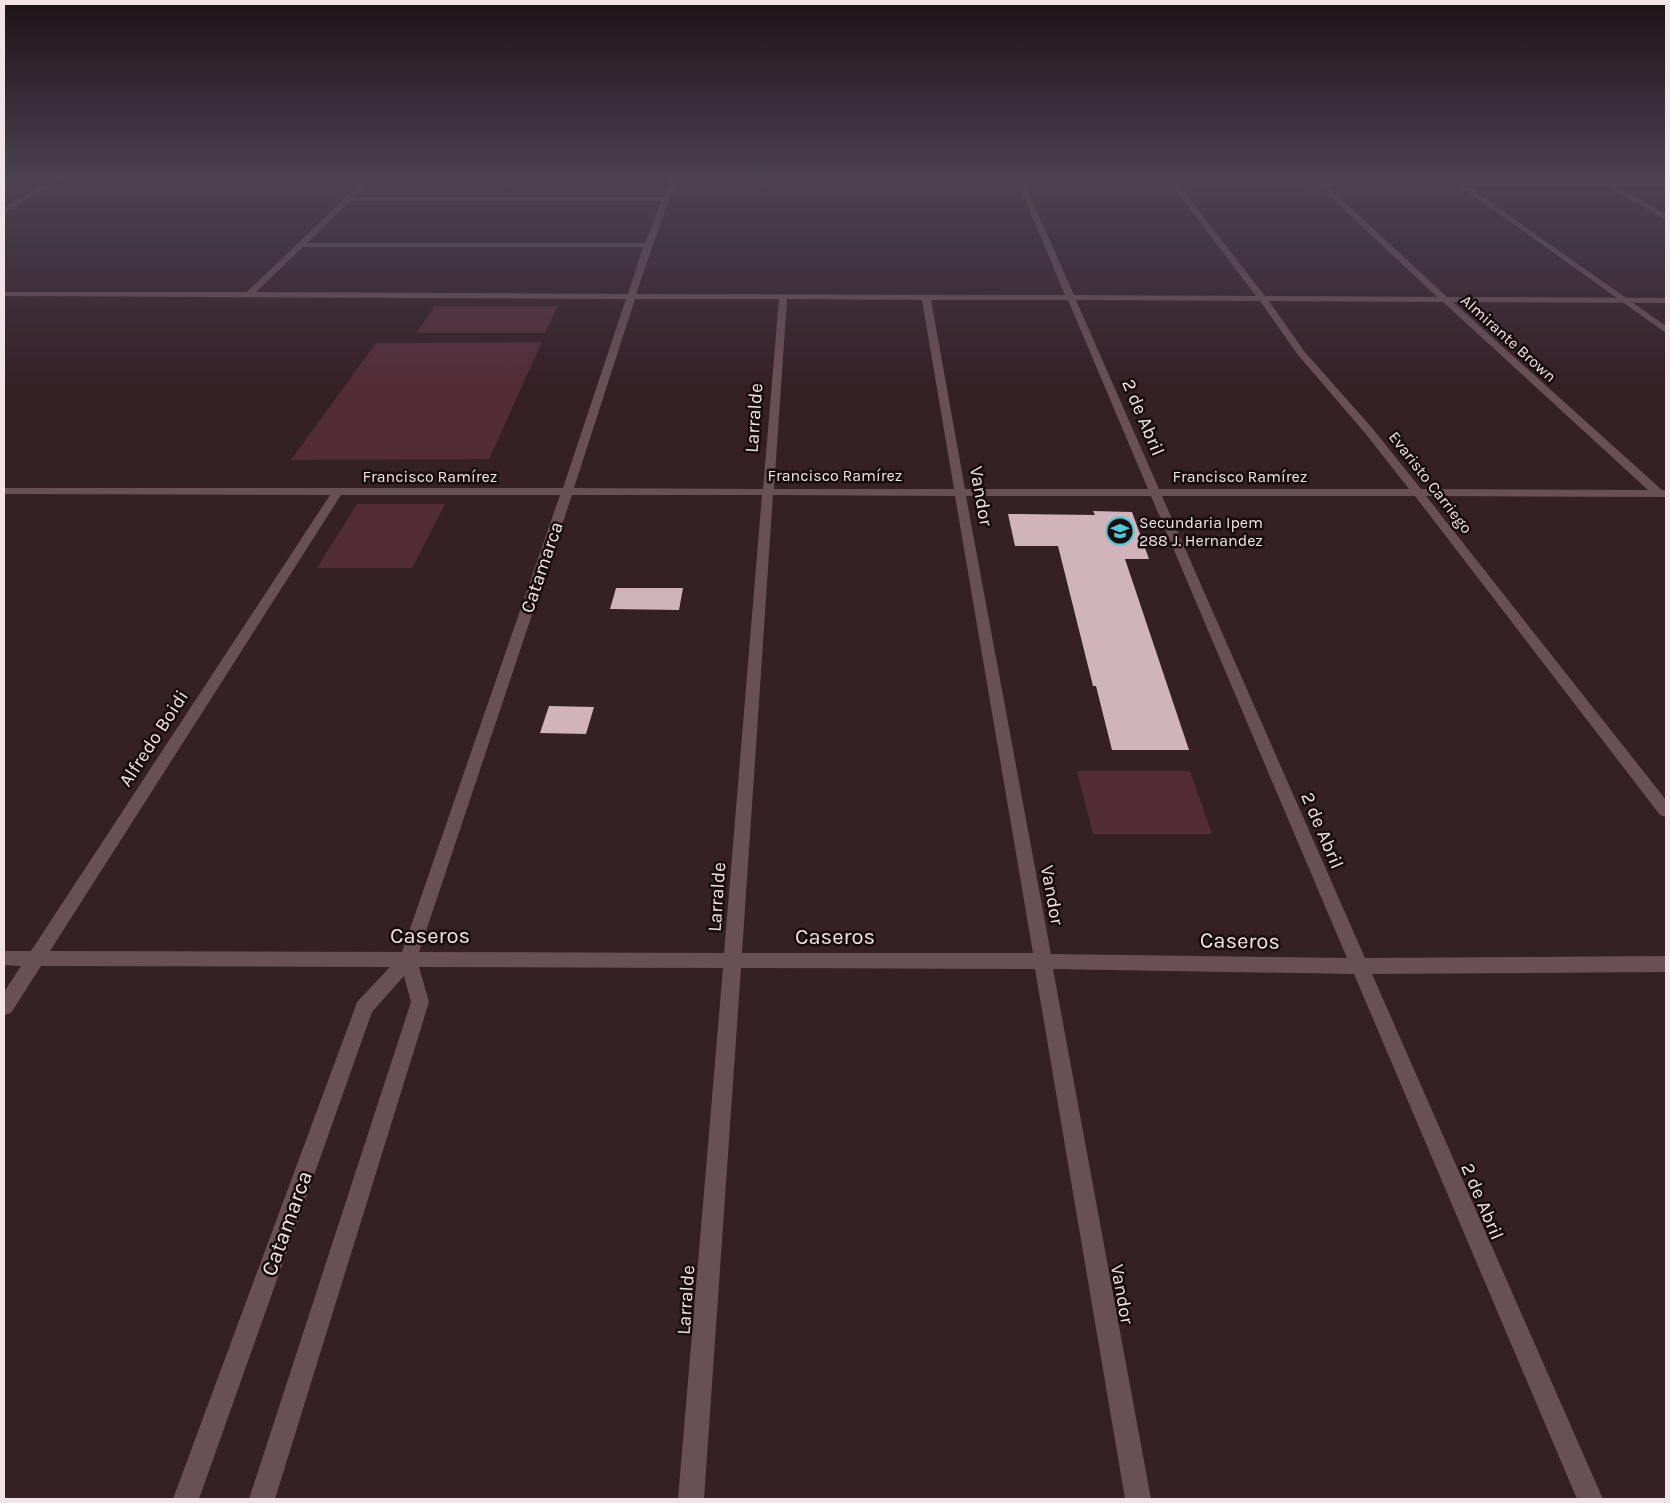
<svg xmlns="http://www.w3.org/2000/svg" width="1670" height="1503" font-family="Karla,sans-serif">
	<style>
		.green { fill: #522d38 }
		.building { fill: #d1b4bb }
		.lines { fill: none; stroke-linecap: round; stroke-linejoin: round }
		.street { fill: #695056; fill-rule: evenodd }
		.secondary { fill: #695056; fill-rule: evenodd }
		.labels { text-anchor: middle; stroke-width: 5; stroke-linejoin: round; paint-order: stroke }
		.far-street-label { font-size: 16px; fill: #f2e3e6; stroke: #170d0f }
		.far-poi-label { font-size: 16px; fill: #f2e3e6; stroke: #170d0f; text-anchor: start }
		.street-label { font-size: 19px; fill: #f2e3e6; stroke: #170d0f }
		.near-street-label { font-size: 22px; fill: #f2e3e6; stroke: #170d0f }
	</style>
	<rect width="100%" height="100%" fill="#352026"/>
	<g class="green">
		<polygon points="435,306 558,306 545,333 416,333"/>
		<polygon points="542,342 489,459 291,460 376,343"/>
		<polygon points="357,504 445,504 412,568 317,568"/>
		<polygon points="1077,771 1190,771 1212,834 1093,834"/>
	</g>
	<g class="building">
		<polygon points="1093,511 1132,512 1149,559 1125,559 1189,750 1112,750 1096,686 1093,686 1058,546 1015,546 1008,514 1095,515"/>
		<polygon points="616,588 683,588 679,610 610,609"/>
		<polygon points="549,706 594,707 586,734 540,733"/>
	</g>
	<g class="lines">
		<g class="street">
			<polygon points="60,176 67,176 4,213 4,208"/>
			<path d="M368,176H375L354,197H663L671,176H677L636,294L1065,295L1015,176H1021L1023,180H1168L1165,176H1171L1175,180L1314,181L1317,178L1322,181L1666,182V186H1617L1666,215V220L1607,186L1326,185L1447,297L1666,298V303L1453,302L1662,490H1666L1665,497L1426,496L1666,800V817L1660,815L1415,496H1162L1365,958L1666,956V972L1372,974L1603,1499H1577L1354,974L1053,969L1151,1499H1125L1035,969L741,968L704,1499H678L723,968L419,967L429,1002L275,1499H249L411,1002L404,976L372,1012L199,1499H173L355,1008L357,1002L390,967L41,966L11,1013L4,1015V992L21,966L4,965V951H31L330,495L4,494V488H563L626,299L4,296V292H247L343,200L344,198ZM1025,184H1171L1256,296L1074,295ZM1178,184L1318,185L1437,297L1265,296ZM350,201H661L645,243H307ZM303,247H643L628,294L256,292ZM635,299H779L763,489L574,488ZM787,299L922,300L954,489H774ZM931,300H1068L1148,489H965ZM1076,300L1260,301L1298,355L1365,433L1409,489H1159ZM1269,301L1443,302L1648,490L1421,489L1373,429L1304,351ZM341,495H560L402,952L50,951ZM572,495H762L724,953L419,952ZM773,495L955,496L1033,953H742ZM966,496H1151L1347,958L1051,954Z"/>
		</g>
		<polygon class="secondary" points="1446,176 1453,176 1666,326 1666,333"/>
	</g>
	<linearGradient id="sky" x2="0" y2="1"><stop stop-color="#1d1215"/><stop offset="0.46" stop-color="#4b4252"/><stop offset="1" stop-color="#4b4252" stop-opacity="0"/></linearGradient>
	<rect width="1670" height="386" fill="url(#sky)"/>
	<defs>
		<g id="school-ring" transform="scale(1.4375)"><circle r="9.5" fill="#170d0f" stroke="#52cbd9" stroke-width="1.5"/><path d="M0-5L7-2L0 1L-7-2ZM-4 1L0 2.5L4 1V4Q0 6-4 4Z" fill="#52cbd9"/></g>
	</defs>
	<g fill-rule="evenodd">
		<use href="#school-ring" x="1120" y="531"/>
	</g>
	<g class="labels">
		<g class="far-street-label">
			<text transform="translate(1509 338) rotate(42)" y="6">Almirante Brown</text>
			<text x="835" y="481">Francisco Ramírez</text>
			<text x="430" y="482">Francisco Ramírez</text>
			<text x="1240" y="482">Francisco Ramírez</text>
			<text transform="translate(1431 482) rotate(52)" y="6">Evaristo Carriego</text>
		</g>
		<g class="far-poi-label">
			<text x="1139" y="528">Secundaria Ipem<tspan x="1139" dy="18">288 J. Hernandez</tspan></text>
		</g>
		<g class="street-label">
			<text transform="translate(1144 417) rotate(67)" y="7">2 de Abril</text>
			<text transform="translate(753 418) rotate(-86)" y="7">Larralde</text>
			<text transform="translate(982 496) rotate(80)" y="7">Vandor</text>
			<text transform="translate(541 567) rotate(-71)" y="7">Catamarca</text>
			<text transform="translate(153 738) rotate(-57)" y="7">Alfredo Boidi</text>
			<text transform="translate(1323 830) rotate(67)" y="7">2 de Abril</text>
			<text transform="translate(1053 895) rotate(80)" y="7">Vandor</text>
			<text transform="translate(716 897) rotate(-86)" y="7">Larralde</text>
			<text transform="translate(1483 1201) rotate(67)" y="7">2 de Abril</text>
			<text transform="translate(1123 1294) rotate(80)" y="7">Vandor</text>
			<text transform="translate(685 1300) rotate(-86)" y="7">Larralde</text>
		</g>
		<g class="near-street-label">
			<text x="430" y="943">Caseros</text>
			<text x="835" y="944">Caseros</text>
			<text transform="translate(1240 940) rotate(1)" y="8">Caseros</text>
			<text transform="translate(286 1223) rotate(-70)" y="8">Catamarca</text>
		</g>
	</g>
	<rect width="1670" height="1503" fill="none" stroke="#f2e3e6" stroke-width="10"/>
</svg>
